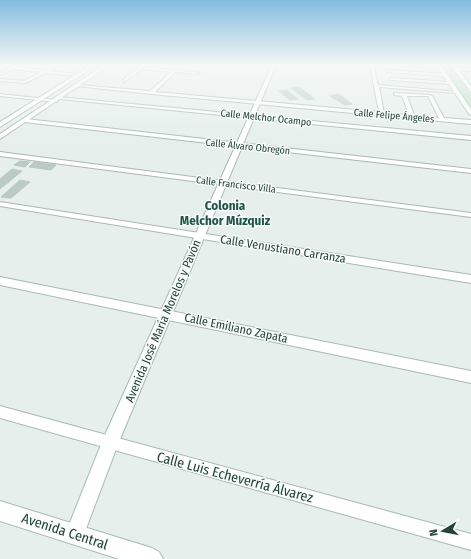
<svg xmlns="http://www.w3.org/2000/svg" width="471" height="559" font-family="'Fira Sans Condensed',sans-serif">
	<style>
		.green { fill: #bfe0c8 }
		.building { fill: #bbcac4; stroke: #b8c9c2 }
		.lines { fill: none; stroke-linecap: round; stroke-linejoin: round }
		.minor-casing { stroke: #a8b8b2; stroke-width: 2 }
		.tertiary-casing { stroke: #a8b8b2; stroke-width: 2 }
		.secondary-casing { stroke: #a4bbb3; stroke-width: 2 }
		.minor { fill: #fff; fill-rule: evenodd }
		.tertiary { fill: #fff; fill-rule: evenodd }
		.secondary { fill: #fff; fill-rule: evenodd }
		.labels { text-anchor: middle; stroke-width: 3; stroke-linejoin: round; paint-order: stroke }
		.far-street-label { font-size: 10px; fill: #24423a; stroke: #f7fbf9 }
		.street-label { font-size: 12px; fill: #24423a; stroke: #f7fbf9 }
		.neighbourhood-label { font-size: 13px; font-weight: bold; fill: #1f5548; stroke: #f7fbf9 }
		.near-street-label { font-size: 14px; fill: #24423a; stroke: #f7fbf9 }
	</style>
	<rect width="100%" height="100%" fill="#e6efeb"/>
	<polygon class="green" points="441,65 450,65 471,94 471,107"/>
	<g class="building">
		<polygon points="299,87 315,99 307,100 291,88"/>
		<polygon points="287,90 294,96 298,99 290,100 279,91"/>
		<polygon points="338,94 347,100 352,104 345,105 330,96"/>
		<polygon points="20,161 30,162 25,167 14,165"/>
		<polygon points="34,162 56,165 51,170 29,167"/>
		<polygon points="12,169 22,171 0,189 0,179"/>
		<polygon points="20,180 30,182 11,198 1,197"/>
	</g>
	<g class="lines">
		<g class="minor-casing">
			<g id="minor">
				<polygon points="15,65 18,65 17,67 44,70 53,65 59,65 49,71 83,75 81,76 46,73 25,83 0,81 0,79 24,81 41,72 13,69 0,75 0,73"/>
				<path d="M111,65H144V67L173,70L176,68L177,70L200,73L198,74L175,72L155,92L379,112L370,65H374L378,85L458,92L456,93L379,87L384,113L409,115L402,96L394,95V93L430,95L432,96L444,118L471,120V124L151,94L76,86L78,85L150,91L171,72L142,69L124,82L123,80L138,68ZM407,96H428L439,118L414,115Z"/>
				<polygon points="402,65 422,65 441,68 439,69"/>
				<polygon points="454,68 471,69 471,71 455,70"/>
				<polygon points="388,70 445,74 447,75 445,76 387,72"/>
				<polygon points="391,78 450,82 452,83 450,84 390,80"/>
				<polygon points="0,94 56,100 58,101 56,102 0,96"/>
				<polygon points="58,97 471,136 471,140 60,99"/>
				<polygon points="26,119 471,169 471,173 24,122 23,121"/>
				<polygon points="0,152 471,213 471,217 0,156"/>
				<polygon points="0,202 471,275 471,283 0,206"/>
				<polygon points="0,277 471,371 471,383 0,285"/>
				<polygon points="0,406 471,534 471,550 0,418"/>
			</g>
		</g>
		<g class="tertiary-casing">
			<g id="tertiary">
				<polygon points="91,65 97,65 0,127 0,122"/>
				<polygon points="104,65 110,65 0,139 0,134"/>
				<polygon points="272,65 276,65 118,444 81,542 74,544 67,542 65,535 104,437"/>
				<polygon points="436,65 441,65 471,109 471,115 469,114"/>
				<polygon points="455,65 471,86 471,92 450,65"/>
			</g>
		</g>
		<g class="secondary-casing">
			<polygon id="secondary" points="0,501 152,548 159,552 163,559 119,559 0,521"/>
		</g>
		<use href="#minor" class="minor"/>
		<use href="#tertiary" class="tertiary"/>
		<use href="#secondary" class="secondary"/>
	</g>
	<linearGradient id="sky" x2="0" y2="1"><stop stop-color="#84bce0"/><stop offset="0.45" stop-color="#f4f8f6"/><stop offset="1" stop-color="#f4f8f6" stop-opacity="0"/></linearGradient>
	<rect width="471" height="144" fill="url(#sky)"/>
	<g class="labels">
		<g class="far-street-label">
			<text transform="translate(394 115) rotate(5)" y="4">Calle Felipe Ángeles</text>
			<text transform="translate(266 117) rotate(6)" y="4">Calle Melchor Ocampo</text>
			<text transform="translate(248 146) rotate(6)" y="4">Calle Álvaro Obregón</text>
			<text transform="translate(236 184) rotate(7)" y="4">Calle Francisco Villa</text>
		</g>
		<g class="street-label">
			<text transform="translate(283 249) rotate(9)" y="4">Calle Venustiano Carranza</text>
			<text transform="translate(163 321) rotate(-67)" y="4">Avenida José María Morelos y Pavón</text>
			<text transform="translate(236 328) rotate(12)" y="4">Calle Emiliano Zapata</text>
		</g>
		<g class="neighbourhood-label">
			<text x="225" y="210">Colonia<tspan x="225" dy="15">Melchor Múzquiz</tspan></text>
		</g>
		<g class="near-street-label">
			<text transform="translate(235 477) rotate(15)" y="5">Calle Luis Echeverría Álvarez</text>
			<text transform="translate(65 531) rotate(18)" y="5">Avenida Central</text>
		</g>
	</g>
	<g transform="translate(443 531) rotate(260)" stroke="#f7fbf9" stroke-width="3" paint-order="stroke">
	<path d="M0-3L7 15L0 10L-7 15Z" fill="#24423a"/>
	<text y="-6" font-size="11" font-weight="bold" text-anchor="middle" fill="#24423a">N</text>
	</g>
</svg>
